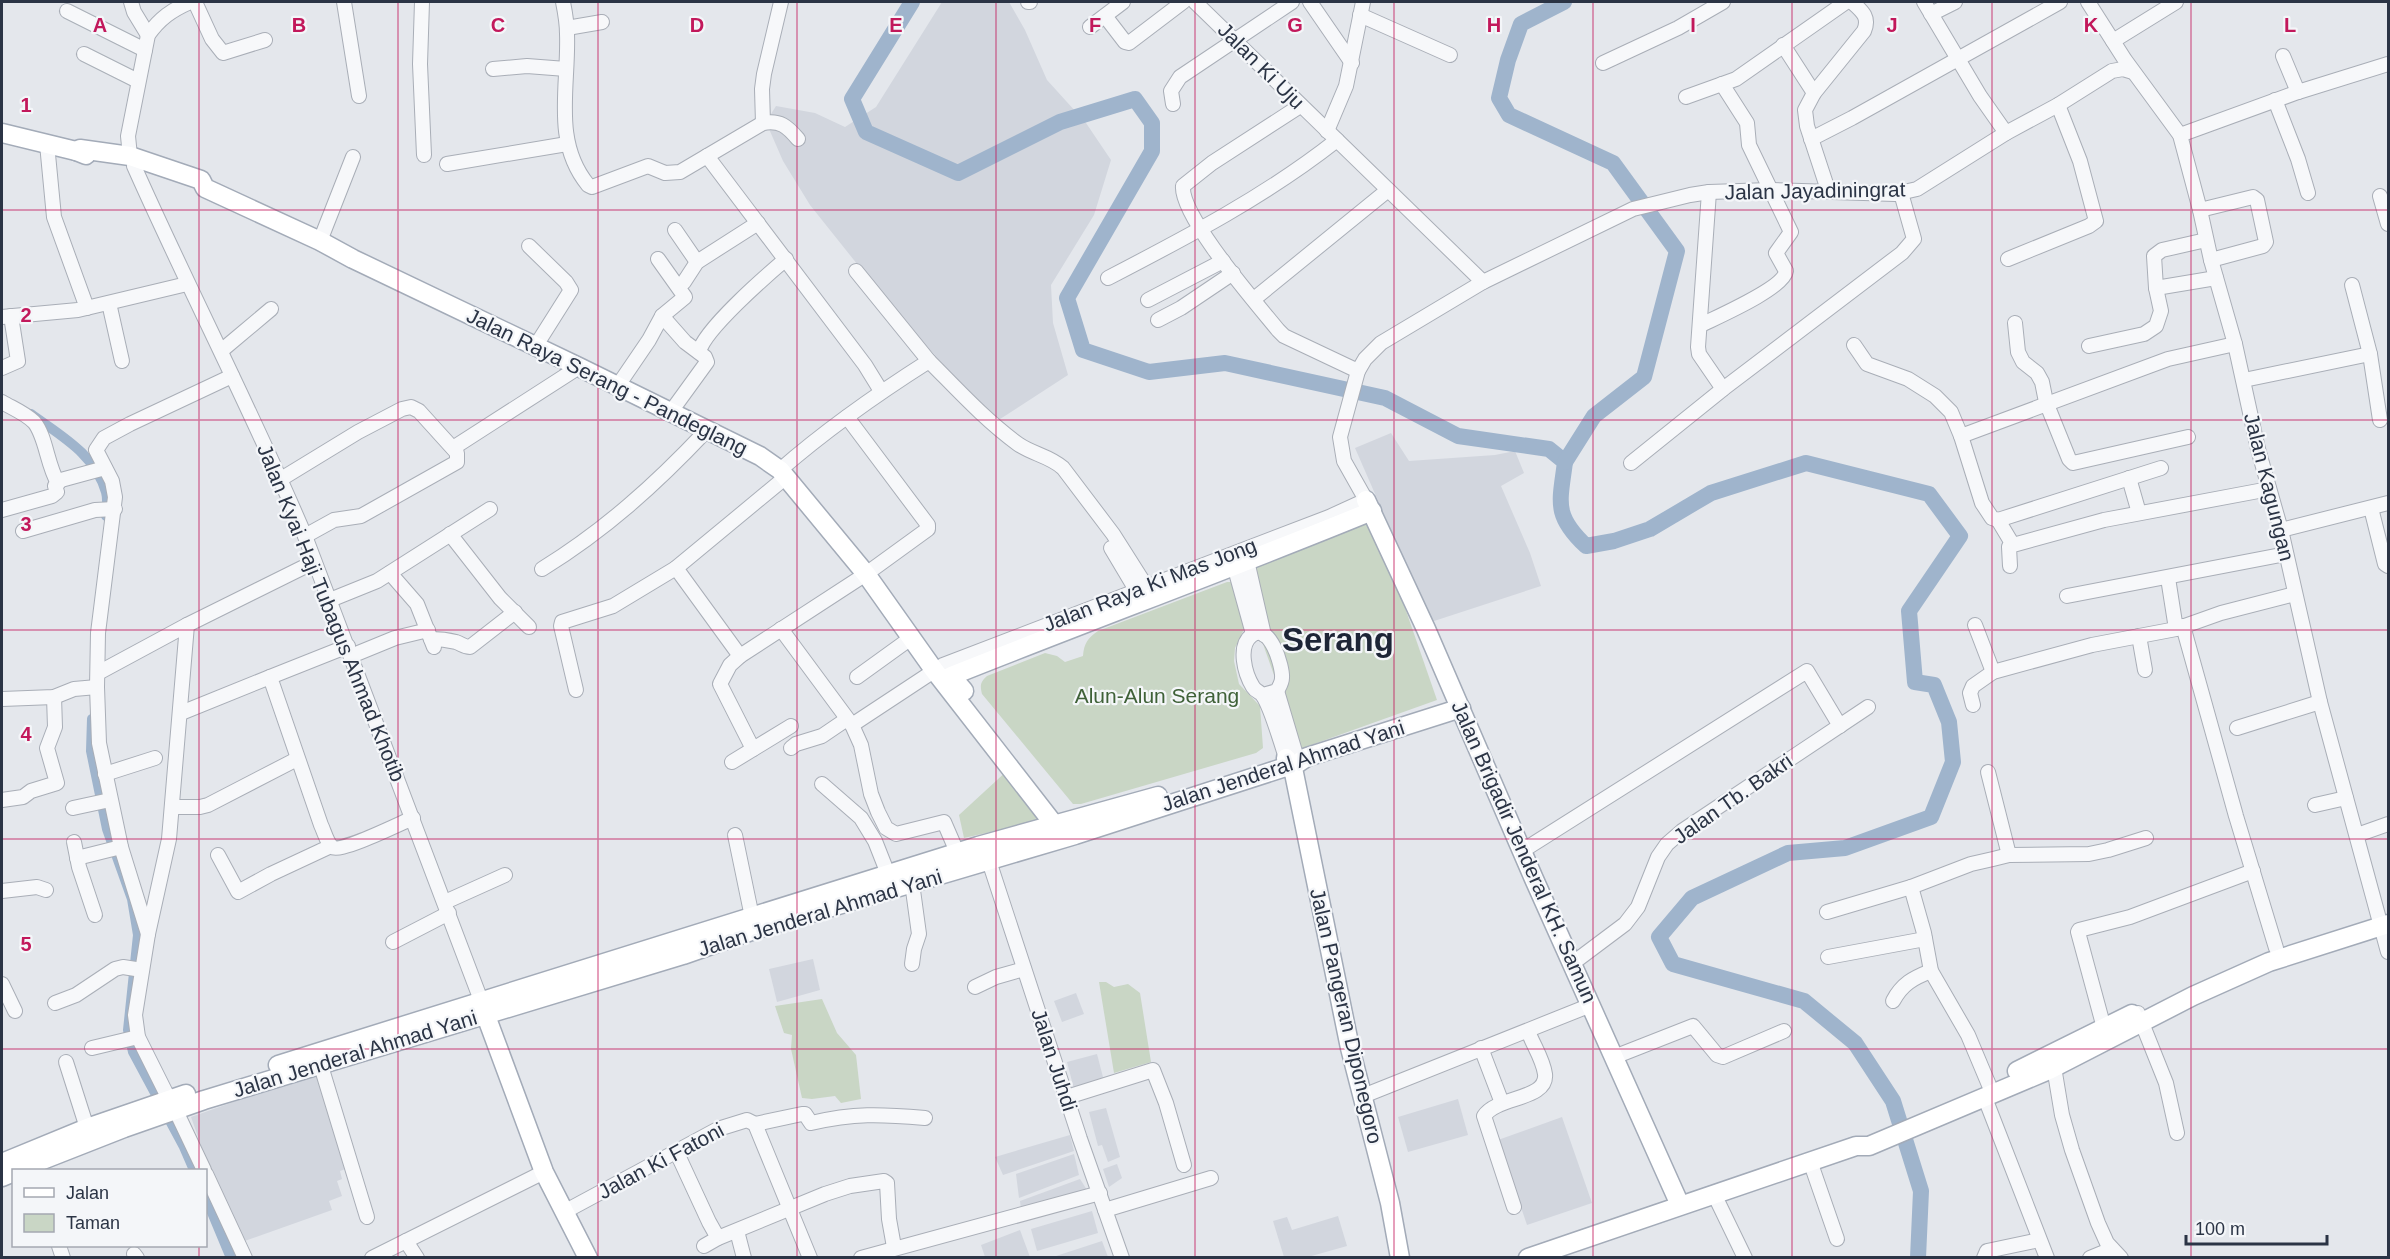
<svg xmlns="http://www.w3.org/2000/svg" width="2390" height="1259" font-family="Arial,sans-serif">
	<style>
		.built { fill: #d2d6de }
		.green { fill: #c9d6c5 }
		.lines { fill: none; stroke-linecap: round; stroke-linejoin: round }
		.canal { stroke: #9fb4cc; stroke-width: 10 }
		.river { stroke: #9fb4cc; stroke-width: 16 }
		.minor-casing { stroke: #a9aeb7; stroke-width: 16 }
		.major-casing { stroke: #a3abb8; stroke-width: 21 }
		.minor { stroke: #f7f8fa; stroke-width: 14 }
		.major { stroke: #fff; stroke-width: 18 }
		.grid { fill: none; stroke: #c2185b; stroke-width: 1.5; stroke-opacity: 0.55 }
		.labels { text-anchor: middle; stroke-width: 4.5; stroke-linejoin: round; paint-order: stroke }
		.street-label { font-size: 21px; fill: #2b3445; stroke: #f4f6f9 }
		.park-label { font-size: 21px; fill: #3f6138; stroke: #f4f6f9 }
		.town-label { font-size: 33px; font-weight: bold; fill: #1d2536; stroke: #f4f6f9 }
		.grid-label { font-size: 20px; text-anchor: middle; font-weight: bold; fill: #c2185b; stroke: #f4f6f9; stroke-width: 4.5; stroke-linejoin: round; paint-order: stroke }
	</style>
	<rect width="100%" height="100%" fill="#e4e7ec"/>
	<g class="built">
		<polygon points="942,2 1009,2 1025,30 1047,80 1086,123 1111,160 1094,215 1051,285 1053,323 1068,375 997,421 953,376 877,289 810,205 783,161 766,122 776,106 815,113 845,127 876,107"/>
		<polygon points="1391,433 1409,461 1495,455 1515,451 1524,473 1501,486 1530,553 1541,586 1431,622 1355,448"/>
		<polygon points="813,959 820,990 777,1002 769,969"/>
		<polygon points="1076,993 1084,1014 1062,1022 1054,1001"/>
		<polygon points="1097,1054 1104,1081 1074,1089 1067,1062"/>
		<polygon points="318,1072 351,1167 340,1171 342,1179 337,1181 342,1196 329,1201 332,1210 236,1244 191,1117"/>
		<polygon points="1458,1099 1468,1135 1408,1152 1398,1117"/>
		<polygon points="1106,1108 1120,1157 1108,1162 1102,1145 1098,1146 1089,1112"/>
		<polygon points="1562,1117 1592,1203 1527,1225 1498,1140"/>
		<polygon points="1070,1135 1074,1151 1003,1175 995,1157"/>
		<polygon points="1074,1154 1079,1175 1019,1198 1016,1174"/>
		<polygon points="1117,1164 1122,1178 1109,1187 1103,1169"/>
		<polygon points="1080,1179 1087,1190 1021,1209 1020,1201"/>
		<polygon points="1092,1211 1098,1233 1037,1251 1031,1229"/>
		<polygon points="1338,1216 1347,1246 1308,1257 1284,1257 1273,1221 1287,1217 1292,1230"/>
		<polygon points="1020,1230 1030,1257 985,1257 981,1245"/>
		<polygon points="1102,1241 1108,1257 1053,1257"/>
	</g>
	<g class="green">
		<polygon points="1369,504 1437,700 1300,749 1231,553"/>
		<path d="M1227,582H1232L1246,625L1235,648L1234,661L1239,684L1260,706L1263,748L1256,753L1081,804H1073L982,694C980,686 980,682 987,676L1045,653L1057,656L1065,662L1083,656C1084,643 1088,638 1098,631Z"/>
		<polygon points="1009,769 1043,820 964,838 959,815"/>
		<polygon points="1099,982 1106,982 1114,987 1128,984 1140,993 1151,1062 1114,1073"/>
		<polygon points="822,999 837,1033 856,1055 861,1099 841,1103 835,1096 812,1099 802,1098 791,1049 792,1035 784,1033 775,1006"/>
	</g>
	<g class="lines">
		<g class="canal">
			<path d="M31,414C61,436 95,454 106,492C108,499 107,508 106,516"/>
			<polyline points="92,719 91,751 107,829 132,899 138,935 128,1030 133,1052 184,1147 194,1170"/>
			<polyline points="206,1198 231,1258"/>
		</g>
		<g class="river">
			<path d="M912,2L852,99L866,132L958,173L1060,122L1135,99L1152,123V151L1067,298L1083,350L1149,372L1225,363L1385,398L1458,436L1549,449L1565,462C1560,502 1553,515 1586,546L1614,541L1650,529L1711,493L1806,463L1929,494L1960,536L1909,611L1915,682L1934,685L1949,722L1953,762L1931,817L1845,848L1788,853L1692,898L1659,937L1673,964L1804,1001L1855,1043L1893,1101L1921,1191L1918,1258"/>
			<polyline points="1564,2 1521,24 1508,60 1499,98 1509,115 1613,163 1677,251 1644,377 1594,416 1565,462"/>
		</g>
		<g class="minor-casing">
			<g id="minor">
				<polyline points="131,2 134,12 148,35"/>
				<polyline points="195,2 212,39 223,53 265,40"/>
				<polyline points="344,2 359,96"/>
				<polyline points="422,2 420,64 424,155"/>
				<path d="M563,2C565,12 567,23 567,34C569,86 552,141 588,185L592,187L648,166L665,173L680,172L763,123C780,120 787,126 798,139"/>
				<polyline points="1028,2 1030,2"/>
				<polyline points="1195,2 1483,282"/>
				<polyline points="1310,2 1352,63"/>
				<polyline points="1924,2 1980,96 2006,133"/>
				<polyline points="2088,2 2125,60 2180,135 2200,210 2211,260 2235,344 2258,449 2281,530 2320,702 2388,952"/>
				<polyline points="67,11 145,50"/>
				<polyline points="1931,14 1955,2"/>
				<polyline points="1360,15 1450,55"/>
				<polyline points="1105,16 1125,42 1129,43 1183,2"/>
				<polyline points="1090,27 1123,2"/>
				<polyline points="567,28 602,22"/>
				<polyline points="2113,41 2176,2"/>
				<polyline points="1783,45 1814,93"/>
				<polyline points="84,54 138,81"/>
				<polyline points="2283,56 2298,92"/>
				<polyline points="1603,63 1678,28 1723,2"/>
				<polyline points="493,69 527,66 566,69"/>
				<polyline points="1686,97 1736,79 1846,2"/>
				<polyline points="2275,100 2298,159 2308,193"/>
				<polyline points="1173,104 1171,91 1180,77 1292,2"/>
				<path d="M1300,106L1212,163L1183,186C1180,216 1257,304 1278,330L1284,336L1358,371"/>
				<polyline points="763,123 762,89 764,74 781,2"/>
				<polyline points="1327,131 1346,86 1363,2"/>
				<polyline points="2180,135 2298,92 2388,64"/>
				<polyline points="1811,139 1852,118 2060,2"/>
				<polyline points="47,144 54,217 87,308"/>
				<path d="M130,156L128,136L148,35C160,18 172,10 190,2"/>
				<polyline points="707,156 865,365 881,391"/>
				<polyline points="447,164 567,144"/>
				<path d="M134,166C189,290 252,411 305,536L482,1003"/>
				<path d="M1828,190L1807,126L1805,110L1814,93L1864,31C1870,17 1862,11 1852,2"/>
				<polyline points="1709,192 1698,347 1699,354 1723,389"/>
				<polyline points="2380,196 2388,224"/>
				<polyline points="2200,210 2253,197 2257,200 2266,242 2263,246 2211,260"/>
				<polyline points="675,230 697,262"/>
				<polyline points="320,241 353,157"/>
				<polyline points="529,246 566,282 571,290 535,347"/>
				<polyline points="2008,259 2089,226 2096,221 2080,161 2058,105"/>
				<polyline points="856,271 929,361"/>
				<path d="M1108,278C1187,237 1266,196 1337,140"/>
				<polyline points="2352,285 2370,354 2380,420"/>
				<polyline points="679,286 684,282 697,262 758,223"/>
				<polyline points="2156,288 2216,278"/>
				<polyline points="1254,299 1388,190"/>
				<polyline points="1148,300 1223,261"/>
				<polyline points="109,303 122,361"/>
				<polyline points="662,316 685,342 705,357 707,362 670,413"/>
				<polyline points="2,317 78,310 187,284"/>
				<polyline points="1158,320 1181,308 1233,273"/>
				<polyline points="2015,323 2018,352 2023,362 2037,373 2042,382 2046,402 2069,459 2073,463 2188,437"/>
				<path d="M1701,325C1717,317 1784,288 1786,271L1776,253L1791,232L1749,145L1747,123L1722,84"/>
				<polyline points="1854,345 1867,364 1908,379 1935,396 1951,412 1961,436 2168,359 2235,344"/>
				<polyline points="2089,346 2144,334 2156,326 2161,311 2156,288 2154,256 2162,250 2206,240"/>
				<polyline points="221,351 271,309"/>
				<path d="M699,352C704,330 766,276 786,259"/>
				<polyline points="2,368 18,361 11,316"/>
				<polyline points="2244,380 2370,354"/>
				<polyline points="617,387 649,340 662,316 685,297 658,259"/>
				<path d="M2,402C12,408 25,413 34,422C46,436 47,465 58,483"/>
				<polyline points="1961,436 1982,503 1992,518 1998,520 2013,545"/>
				<polyline points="453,448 579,367"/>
				<polyline points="1631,463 1723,389 1902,253 1914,239 1901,193"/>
				<path d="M780,470C827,429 877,394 929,361C957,389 985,420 1018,444C1032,454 1050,456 1063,468L1113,534L1146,586"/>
				<polyline points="786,477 676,568 740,656 866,574 928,529 928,525 847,417"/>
				<polyline points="2129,478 2139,513"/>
				<polyline points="281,479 358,432 402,409 411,407 419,411 457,453 457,462 361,516 334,520 305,536"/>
				<polyline points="2371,508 2385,564 2388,566"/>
				<polyline points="2,510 52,496 57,492 55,486 61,480 105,468"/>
				<polyline points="1998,520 2161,468"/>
				<polyline points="2281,530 2388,503"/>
				<polyline points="23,531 95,510 115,509"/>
				<polyline points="450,534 500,598 529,627"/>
				<polyline points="1111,548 1136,590"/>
				<polyline points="1245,552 1264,635"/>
				<polyline points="1232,558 1253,634"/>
				<polyline points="2010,566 2009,547 2013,545 2104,520 2269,489"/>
				<path d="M542,569C605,530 655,485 706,431"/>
				<polyline points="390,573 417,604 434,647"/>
				<polyline points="2168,578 2176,629"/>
				<polyline points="2067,596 2286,554"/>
				<polyline points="330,600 377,581 490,509"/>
				<polyline points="1975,625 1993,672"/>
				<polyline points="2183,626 2236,816 2276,948"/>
				<polyline points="781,629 852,725 861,745 871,794 878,812 886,828 896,834 944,822 957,852"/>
				<polyline points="2139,636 2145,670"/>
				<path d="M431,639C440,639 448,640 456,642C462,644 464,647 470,647L515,612"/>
				<path d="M348,646L270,677L321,825C324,831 327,843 332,847C341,853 401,823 413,818"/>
				<polyline points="351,656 395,638 428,630"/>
				<polyline points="740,656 730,665 720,684 753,749"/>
				<polyline points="98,673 187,625"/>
				<polyline points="857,677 911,638"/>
				<polyline points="576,690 561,626 562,622 613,606 676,568"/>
				<polyline points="1277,691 1296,755"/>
				<path d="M1263,695L1277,691C1279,687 1282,683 1282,678C1283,667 1270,622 1252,635C1237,646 1245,674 1253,687C1256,692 1261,692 1263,696C1270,706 1282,745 1286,758"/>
				<polyline points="2,699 54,697 74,689 97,687"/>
				<polyline points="1973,705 1970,693 1973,686 1993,672 2092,645 2176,629 2221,613 2295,594"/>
				<polyline points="181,713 270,677"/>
				<polyline points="852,725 943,665 1329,517 1366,500 1344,461 1340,437 1358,371 1365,359 1381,343 1483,282 1633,209 1690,195 1709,192 1770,190 1895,194 1917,189 2006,133 2058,105 2112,71 2123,69 2133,72"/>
				<polyline points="2237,728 2320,702"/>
				<polyline points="791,748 796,744 822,736 847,719"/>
				<polyline points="732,762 791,726"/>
				<polyline points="1988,772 2009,855"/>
				<polyline points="105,774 155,758"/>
				<polyline points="822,784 861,818 875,841 888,874"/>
				<polyline points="2,800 23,797 31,791 57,783 47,748 55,727 54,697"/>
				<polyline points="2315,805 2346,798"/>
				<polyline points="172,807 200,807 208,805 297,759"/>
				<polyline points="73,808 110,800"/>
				<polyline points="735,835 752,917"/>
				<polyline points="2357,835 2388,824"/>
				<polyline points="74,842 79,867 95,915"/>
				<polyline points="1522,851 1807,671 1840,726"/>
				<polyline points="218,855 238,892 271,874 331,846"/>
				<polyline points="77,858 121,847"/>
				<polyline points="989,861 1080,1139 1122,1258"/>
				<polyline points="1911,887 1924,933 1931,971 1968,1035 1989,1085"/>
				<polyline points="2,891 37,887 46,890"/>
				<polyline points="445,902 505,875"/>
				<polyline points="1827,912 1911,887 1971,864 1993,859 2009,855 2089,854 2108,850 2146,838"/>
				<polyline points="148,934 121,847 99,743 97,687 98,633 115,497 112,481 96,450 104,438 130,424 232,376"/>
				<polyline points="393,942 449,913"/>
				<polyline points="1828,957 1925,939"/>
				<polyline points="1573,963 1625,924 1638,907 1658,857 1667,844 1682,831 1868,707"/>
				<polyline points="912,964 914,949 919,934 912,883"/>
				<polyline points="2,984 15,1011"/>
				<polyline points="975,987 996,977 1024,969"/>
				<path d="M1893,1001C1902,984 1913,978 1931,971"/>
				<polyline points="55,1003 76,995 115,969 123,967 142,970"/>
				<polyline points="2138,1013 2166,1083 2177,1133"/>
				<polyline points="2104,1028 2078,932 2079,930 2130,917 2253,871"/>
				<polyline points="92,1048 138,1037"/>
				<polyline points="1481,1048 1502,1103"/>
				<polyline points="1614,1057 1693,1026 1717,1055 1723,1057 1784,1031"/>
				<polyline points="66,1062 87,1128"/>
				<polyline points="321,1066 367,1217"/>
				<polyline points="2054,1067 2062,1115 2072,1150 2098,1223 2107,1243 2121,1258"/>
				<polyline points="1363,1096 1591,1005"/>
				<polyline points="1067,1097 1153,1070 1166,1103 1184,1165"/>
				<polyline points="1985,1098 2047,1258"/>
				<polyline points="169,1099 138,1037 135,1015 148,934 169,839 187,625 314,562"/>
				<polyline points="176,1111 204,1170"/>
				<path d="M755,1124L802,1114H805L811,1123C854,1113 880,1114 925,1118"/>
				<polyline points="677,1153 709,1222 718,1238"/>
				<polyline points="1810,1161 1837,1239"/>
				<polyline points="206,1174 245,1258"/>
				<polyline points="1714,1194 1745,1258"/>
				<path d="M1514,1207L1484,1116C1497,1096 1548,1100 1545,1074C1543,1059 1533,1045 1528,1031"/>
				<polyline points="1105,1210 1211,1178"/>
				<polyline points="564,1212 718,1129 747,1120 755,1124 810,1258"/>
				<polyline points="737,1231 744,1258"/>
				<polyline points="406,1241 417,1258"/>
				<polyline points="59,1246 63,1258"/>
				<polyline points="704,1246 718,1238 825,1194 850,1186 884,1181 887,1183 889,1219 894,1247"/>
				<polyline points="134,1254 137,1258"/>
				<polyline points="372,1258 544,1172"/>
				<polyline points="861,1258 1100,1193"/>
				<polyline points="1984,1258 1987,1251 2039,1240"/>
				<polyline points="2090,1258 2112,1249"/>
			</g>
		</g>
		<g class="major-casing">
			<g id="major">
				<polyline points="2,133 76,151 86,155"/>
				<polyline points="76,151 80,149 130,156 201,180 205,188 320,241 353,259 579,367 760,456 780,470 866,574 934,670 1053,823 1063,829"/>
				<polyline points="1366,500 1426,629 1534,879 1680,1205"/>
				<path d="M964,691L951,676C1091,620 1233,568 1372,511"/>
				<polyline points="1286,758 1288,766 1294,773 1350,1048 1390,1203 1400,1258"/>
				<polyline points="482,1005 544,1172 588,1258"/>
				<polyline points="278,1065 978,846 1158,796"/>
				<polyline points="2017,1071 2132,1014"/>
				<polyline points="2,1163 87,1128 186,1094"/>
				<polyline points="17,1170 124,1128 204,1100 683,955 757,929 1075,835 1298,763 1307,757 1461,708"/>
				<polyline points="2,1177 14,1172"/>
				<polyline points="1528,1258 1856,1146 1869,1146 2049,1070 2193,996 2269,962 2388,924"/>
			</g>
		</g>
		<use href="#minor" class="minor"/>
		<use href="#major" class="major"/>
	</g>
	<path class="grid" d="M199,2V1170M398,2V1258M598,2V1258M797,2V1258M996,2V1258M1195,2V1258M1394,2V1258M1593,2V1258M1792,2V1258M1992,2V1258M2191,2V1258M2,210H2388M2,420H2388M2,630H2388M2,839H2388M2,1049H2388M199,1246V1258"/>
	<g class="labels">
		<g class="street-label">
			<text transform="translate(1261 66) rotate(45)" y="7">Jalan Ki Uju</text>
			<text transform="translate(1815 191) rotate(-1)" y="7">Jalan Jayadiningrat</text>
			<text transform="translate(607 382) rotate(26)" y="7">Jalan Raya Serang - Pandeglang</text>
			<text transform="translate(2269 487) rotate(76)" y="7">Jalan Kagungan</text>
			<text transform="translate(1150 585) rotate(-21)" y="7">Jalan Raya Ki Mas Jong</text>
			<text transform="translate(331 613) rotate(68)" y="7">Jalan Kyai Haji Tubagus Ahmad Khotib</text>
			<text transform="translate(1283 766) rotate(-18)" y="7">Jalan Jenderal Ahmad Yani</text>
			<text transform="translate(1733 799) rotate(-35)" y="7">Jalan Tb. Bakri</text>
			<text transform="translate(1524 852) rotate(66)" y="7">Jalan Brigadir Jenderal KH. Samun</text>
			<text transform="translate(820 913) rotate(-17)" y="7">Jalan Jenderal Ahmad Yani</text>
			<text transform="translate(1346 1016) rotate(77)" y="7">Jalan Pangeran Diponegoro</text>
			<text transform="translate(355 1054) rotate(-17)" y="7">Jalan Jenderal Ahmad Yani</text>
			<text transform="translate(1054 1060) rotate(72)" y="7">Jalan Juhdi</text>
			<text transform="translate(661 1161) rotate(-28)" y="7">Jalan Ki Fatoni</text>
		</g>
		<g class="park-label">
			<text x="1157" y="703">Alun-Alun Serang</text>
		</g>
		<g class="town-label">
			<text x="1338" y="651">Serang</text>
		</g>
	</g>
	<g class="grid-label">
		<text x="100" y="32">A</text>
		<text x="299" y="32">B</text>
		<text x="498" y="32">C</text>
		<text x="697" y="32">D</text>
		<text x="896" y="32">E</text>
		<text x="1095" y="32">F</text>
		<text x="1295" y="32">G</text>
		<text x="1494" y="32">H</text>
		<text x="1693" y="32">I</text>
		<text x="1892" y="32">J</text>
		<text x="2091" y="32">K</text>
		<text x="2290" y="32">L</text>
		<text x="26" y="112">1</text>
		<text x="26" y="322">2</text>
		<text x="26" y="531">3</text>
		<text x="26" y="741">4</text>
		<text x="26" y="951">5</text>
	</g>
	<rect width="2390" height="1259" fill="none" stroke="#2b3445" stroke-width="6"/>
	<rect x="12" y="1169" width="195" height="78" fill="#f4f6f9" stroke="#a4a8b1" stroke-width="1.5"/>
	<rect x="24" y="1188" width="30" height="9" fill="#ffffff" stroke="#a4a8b1" stroke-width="1.5"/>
	<text x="66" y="1199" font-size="18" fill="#2b3445">Jalan</text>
	<rect x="24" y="1214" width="30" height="18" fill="#c9d6c5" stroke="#a4a8b1" stroke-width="1.5"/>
	<text x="66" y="1229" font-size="18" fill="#2b3445">Taman</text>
	<path d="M2186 1235v9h141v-9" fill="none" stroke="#2b3445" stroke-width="3"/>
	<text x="2195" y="1235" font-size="18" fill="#2b3445" stroke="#f4f6f9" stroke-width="4.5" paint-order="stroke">100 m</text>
</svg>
